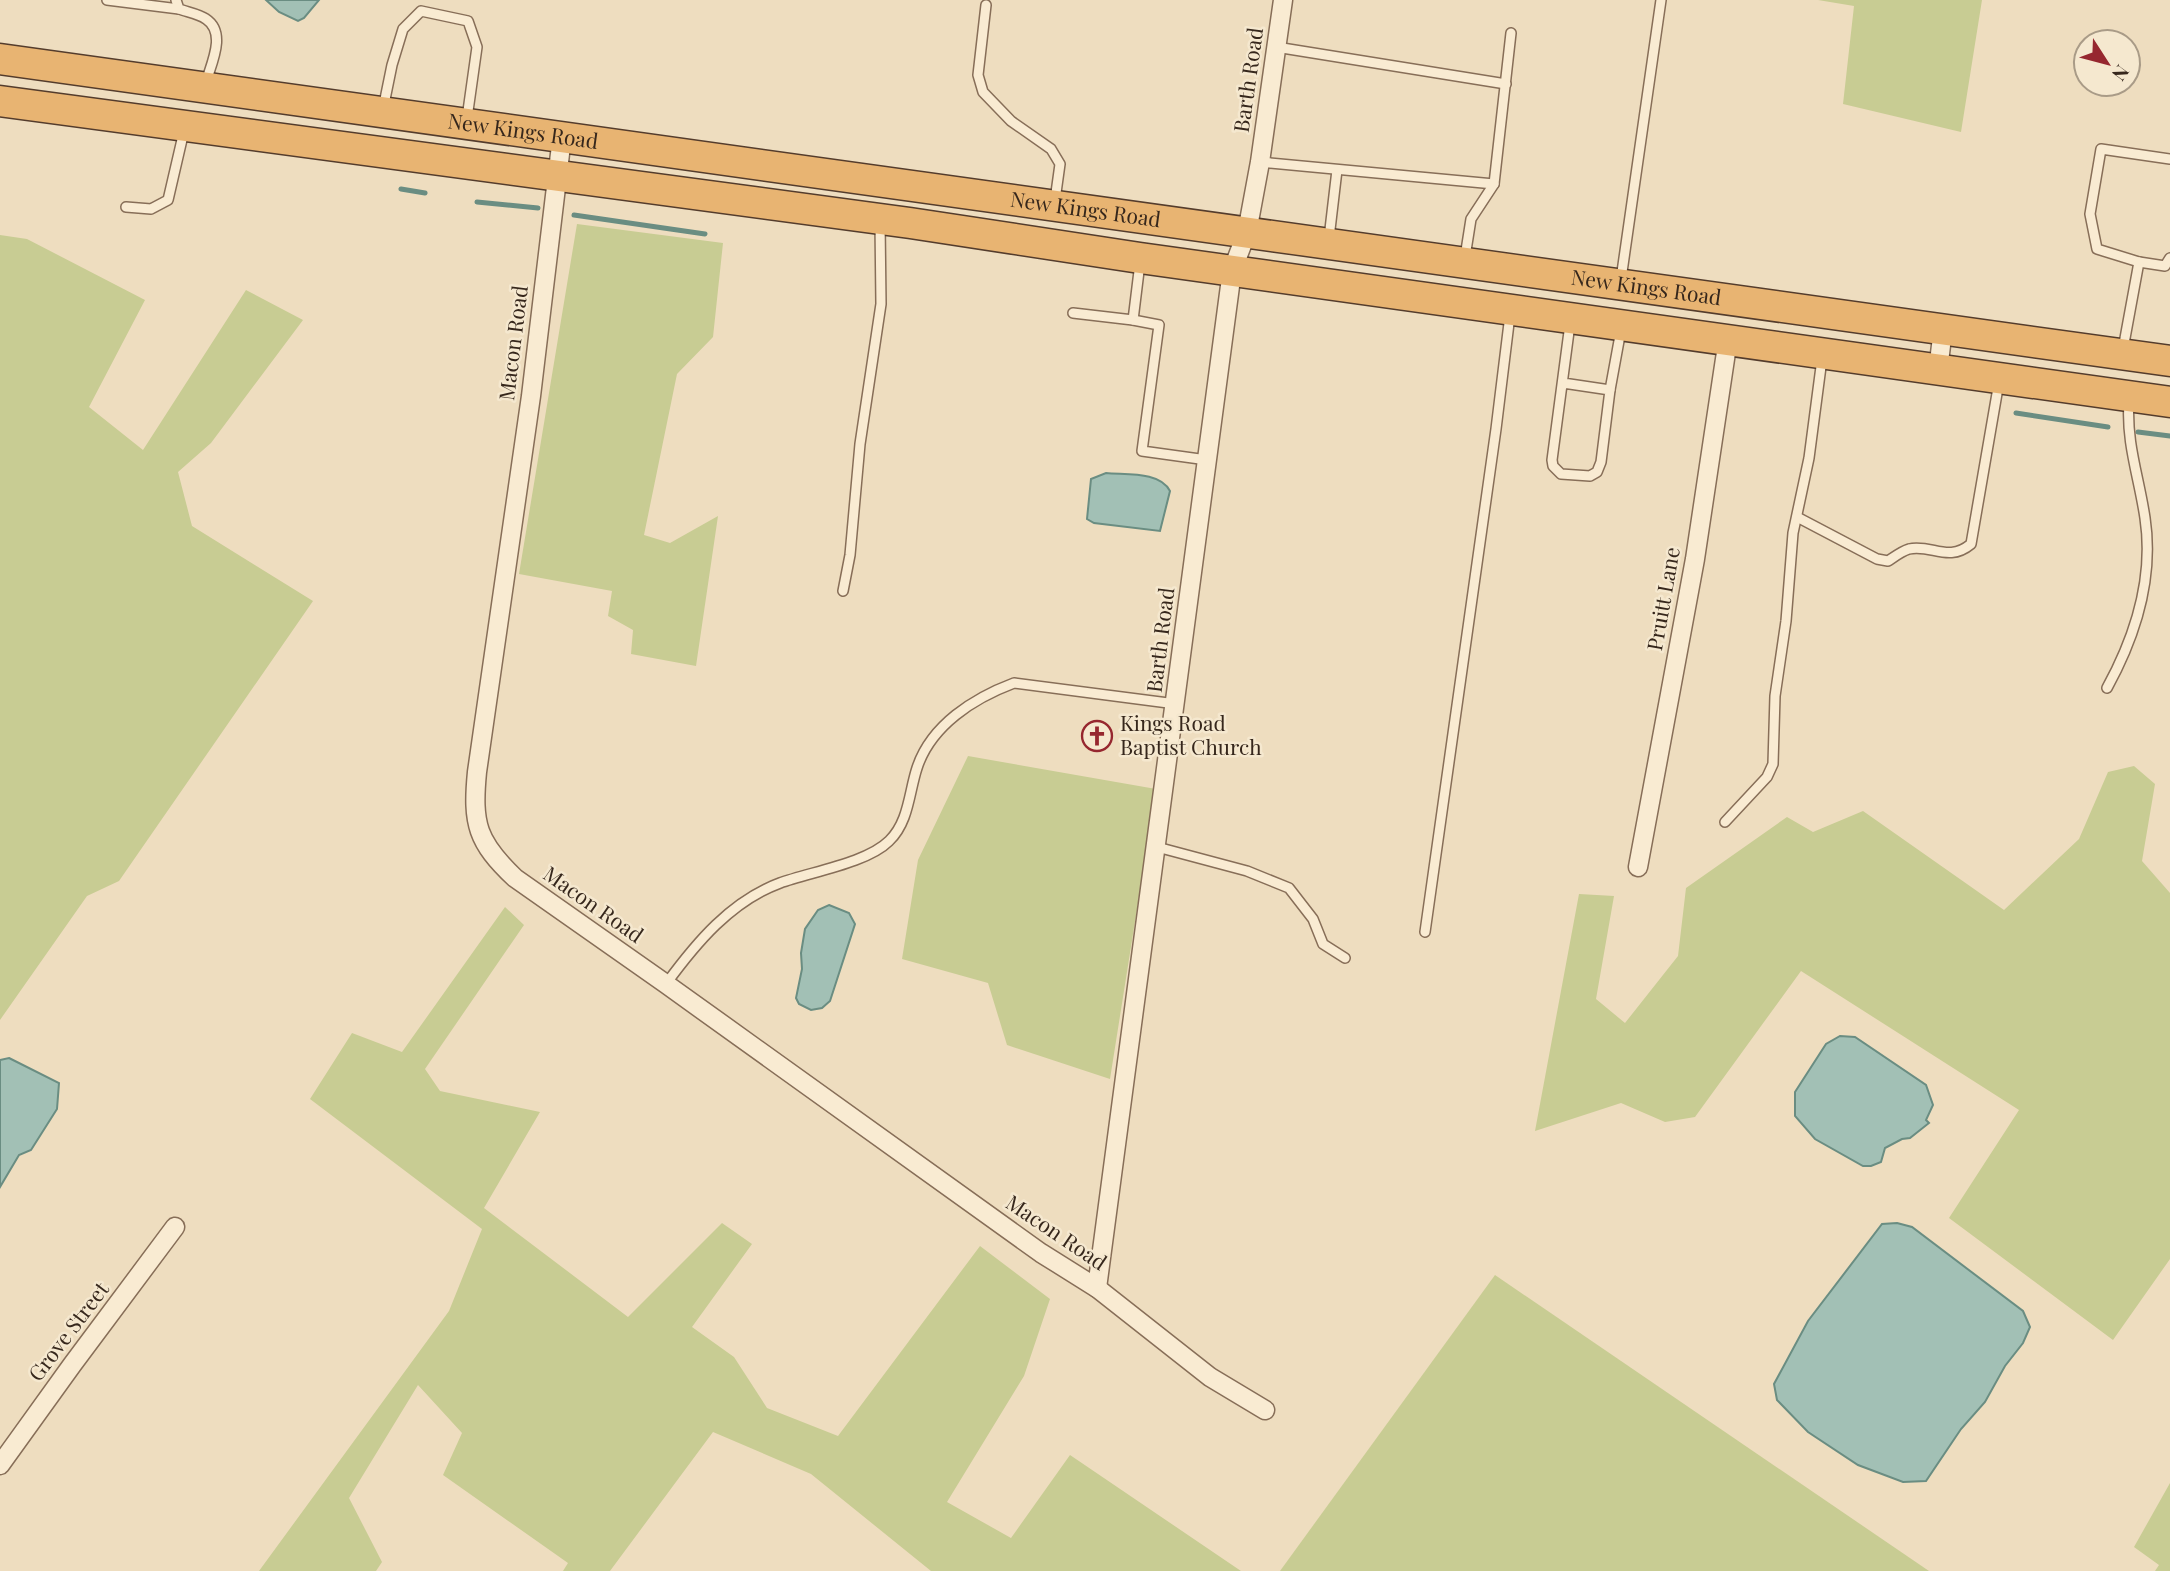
<svg xmlns="http://www.w3.org/2000/svg" width="2170" height="1571" font-family="'Playfair Display',serif">
	<style>
		.green { fill: #c8cc93 }
		.water { fill: #a2c0b5; stroke: #6a8d82; stroke-width: 2 }
		.lines { fill: none; stroke-linecap: round; stroke-linejoin: round }
		.stream { stroke: #6a8d82; stroke-width: 5 }
		.service-casing { stroke: #876e58; stroke-width: 12 }
		.minor-casing { stroke: #876e58; stroke-width: 21 }
		.trunk-casing { stroke: #543c2c; stroke-width: 33 }
		.service { stroke: #f9ebd2; stroke-width: 9 }
		.minor { stroke: #f9ebd2; stroke-width: 18 }
		.trunk { stroke: #e8b472; stroke-width: 30 }
		.labels { text-anchor: middle; stroke-width: 5; stroke-linejoin: round; paint-order: stroke }
		.street-label { font-size: 21px; fill: #36271c; stroke: #f5e8cf }
		.poi-label { font-size: 21px; fill: #36271c; stroke: #f5e8cf; text-anchor: start }
	</style>
	<rect width="100%" height="100%" fill="#eeddbf"/>
	<g class="green">
		<polygon points="1818,0 1982,0 1961,132 1843,104 1854,6"/>
		<polygon points="577,224 723,243 713,337 677,374 644,535 670,543 718,516 696,666 631,654 633,630 608,616 612,591 519,574"/>
		<polygon points="0,235 27,239 145,300 89,407 143,450 246,290 303,320 211,443 178,472 192,526 313,601 119,881 87,896 0,1020"/>
		<polygon points="968,756 1156,789 1110,1079 1007,1045 988,983 902,959 918,860"/>
		<polygon points="2134,766 2155,784 2142,861 2170,893 2170,1259 2113,1340 1949,1218 2019,1110 1801,971 1695,1117 1665,1122 1621,1103 1535,1131 1579,894 1614,896 1596,999 1625,1023 1678,956 1686,888 1787,817 1813,832 1863,811 2004,910 2079,839 2108,772"/>
		<polygon points="505,907 524,925 425,1069 440,1091 540,1112 484,1208 628,1317 722,1223 752,1244 692,1327 734,1357 767,1408 838,1436 980,1246 1050,1299 1024,1376 947,1502 1011,1538 1070,1455 1241,1571 931,1571 811,1474 713,1432 610,1571 563,1571 568,1563 443,1475 462,1433 418,1385 349,1498 382,1562 376,1571 259,1571 449,1311 482,1229 310,1099 352,1033 402,1052"/>
		<polygon points="1495,1275 1929,1571 1280,1571"/>
		<polygon points="2170,1483 2170,1571 2155,1571 2159,1565 2134,1547"/>
	</g>
	<g class="water">
		<polygon points="266,0 319,0 304,18 298,21 279,12"/>
		<path d="M1106,473C1126,475 1160,471 1170,491L1160,531L1094,523L1087,519L1091,479Z"/>
		<polygon points="829,905 849,913 855,924 830,1001 822,1008 811,1010 799,1004 796,998 802,969 801,953 805,929 818,910"/>
		<polygon points="1840,1036 1855,1037 1926,1085 1933,1105 1926,1120 1929,1123 1910,1138 1902,1139 1885,1148 1881,1162 1871,1166 1863,1166 1815,1139 1795,1116 1795,1092 1826,1044"/>
		<polygon points="9,1058 59,1083 57,1109 31,1150 19,1155 0,1187 0,1060"/>
		<polygon points="1897,1223 1912,1227 2023,1311 2030,1327 2023,1343 2005,1366 1985,1402 1961,1429 1926,1481 1903,1482 1858,1465 1808,1432 1777,1400 1774,1384 1808,1321 1882,1224"/>
	</g>
	<g class="lines">
		<g class="stream">
			<polyline points="401,189 425,193"/>
			<polyline points="477,202 538,208"/>
			<polyline points="574,215 705,234"/>
			<polyline points="2016,413 2108,427"/>
			<polyline points="2138,432 2170,436"/>
		</g>
		<g class="service-casing">
			<g id="service">
				<polyline points="107,0 179,9"/>
				<path d="M176,0L179,9C187,12 199,14 206,19C227,33 211,64 206,82"/>
				<polyline points="986,5 978,75 983,92 1011,121 1051,149 1060,164 1055,200"/>
				<polyline points="1276,47 1506,84"/>
				<polyline points="383,109 392,65 403,29 421,11 468,21 477,47 467,118"/>
				<polyline points="2170,159 2101,149 2090,214 2097,249 2139,262 2165,266 2170,258"/>
				<polyline points="1260,162 1494,184"/>
				<polyline points="126,207 151,209 168,200 184,131"/>
				<polyline points="1329,238 1337,170"/>
				<polyline points="1465,257 1471,219 1494,184 1511,33"/>
				<polyline points="1621,279 1661,0"/>
				<polyline points="1073,313 1133,320 1140,263"/>
				<polyline points="1133,320 1159,325 1142,451 1207,460"/>
				<polyline points="2123,349 2139,262"/>
				<polyline points="1563,383 1610,390 1601,462 1597,472 1590,476 1561,474 1553,466 1552,460 1570,324"/>
				<polyline points="1610,390 1621,330"/>
				<path d="M1797,517L1877,559L1888,561C1894,557 1902,551 1909,549C1932,544 1948,563 1971,544L1999,382"/>
				<polyline points="843,591 850,555 860,444 881,304 880,222"/>
				<path d="M2107,688C2135,637 2154,578 2145,518C2139,477 2126,443 2129,402"/>
				<polyline points="1725,822 1767,777 1773,764 1775,696 1786,621 1793,533 1809,458 1822,359"/>
				<polyline points="1157,847 1247,871 1289,888 1313,919 1323,944 1345,958"/>
				<polyline points="1425,932 1496,429 1510,315"/>
				<path d="M666,984C696,943 731,901 780,883C810,872 867,863 889,841C909,822 909,792 917,768C931,725 974,698 1014,683L1176,704"/>
			</g>
		</g>
		<g class="minor-casing">
			<g id="minor">
				<path d="M562,137L531,396L477,772C472,824 477,842 515,878L666,984L1041,1253L1097,1288L1210,1377L1265,1410"/>
				<polyline points="1938,370 1943,329"/>
				<polyline points="1638,867 1695,559 1728,339"/>
				<polyline points="1097,1288 1232,271 1247,232 1260,162 1283,0"/>
				<polyline points="0,1465 72,1365 175,1227"/>
			</g>
		</g>
		<g class="trunk-casing">
			<g id="trunk">
				<path id="s1" d="M0,59L2170,361"/>
				<polyline points="0,101 910,223 1140,258 2170,402"/>
			</g>
		</g>
		<use href="#service" class="service"/>
		<use href="#minor" class="minor"/>
		<use href="#trunk" class="trunk"/>
	</g>
	<defs>
		<g id="church-ring" transform="scale(1.575)"><circle r="9.5" fill="#f5e8cf" stroke="#96272f" stroke-width="1.5"/><path d="M-1.2-6h2.4v3.5h3.3v2.4h-3.3V6h-2.4V-.1h-3.3v-2.4h3.3Z" fill="#96272f"/></g>
	</defs>
	<g fill-rule="evenodd">
		<use href="#church-ring" x="1097" y="736"/>
	</g>
	<g class="labels">
		<g class="street-label">
			<text transform="translate(1249 80) rotate(-82)" y="7">Barth Road</text>
			<text dy="7" stroke="none"><textPath href="#s1" startOffset="528">New Kings Road</textPath></text>
			<text dy="7" stroke="none"><textPath href="#s1" startOffset="1096">New Kings Road</textPath></text>
			<text dy="7" stroke="none"><textPath href="#s1" startOffset="1662">New Kings Road</textPath></text>
			<text transform="translate(514 343) rotate(-83)" y="7">Macon Road</text>
			<text transform="translate(1664 599) rotate(-80)" y="7">Pruitt Lane</text>
			<text transform="translate(1161 640) rotate(-83)" y="7">Barth Road</text>
			<text transform="translate(593 905) rotate(35)" y="7">Macon Road</text>
			<text transform="translate(1056 1233) rotate(34)" y="7">Macon Road</text>
			<text transform="translate(69 1332) rotate(-53)" y="7">Grove Street</text>
		</g>
		<g class="poi-label">
			<text x="1120" y="731">Kings Road<tspan x="1120" dy="24">Baptist Church</tspan></text>
		</g>
	</g>
	<g transform="translate(2107 63) rotate(126)"><circle r="33" fill="#f5e8cf" stroke="#a99b87" stroke-width="2"/>
	<path d="M0-5L12 26L0 18L-12 26Z" fill="#96272f"/>
	<text y="-10" font-size="19" font-weight="bold" text-anchor="middle" fill="#36271c">N</text>
	</g>
</svg>
